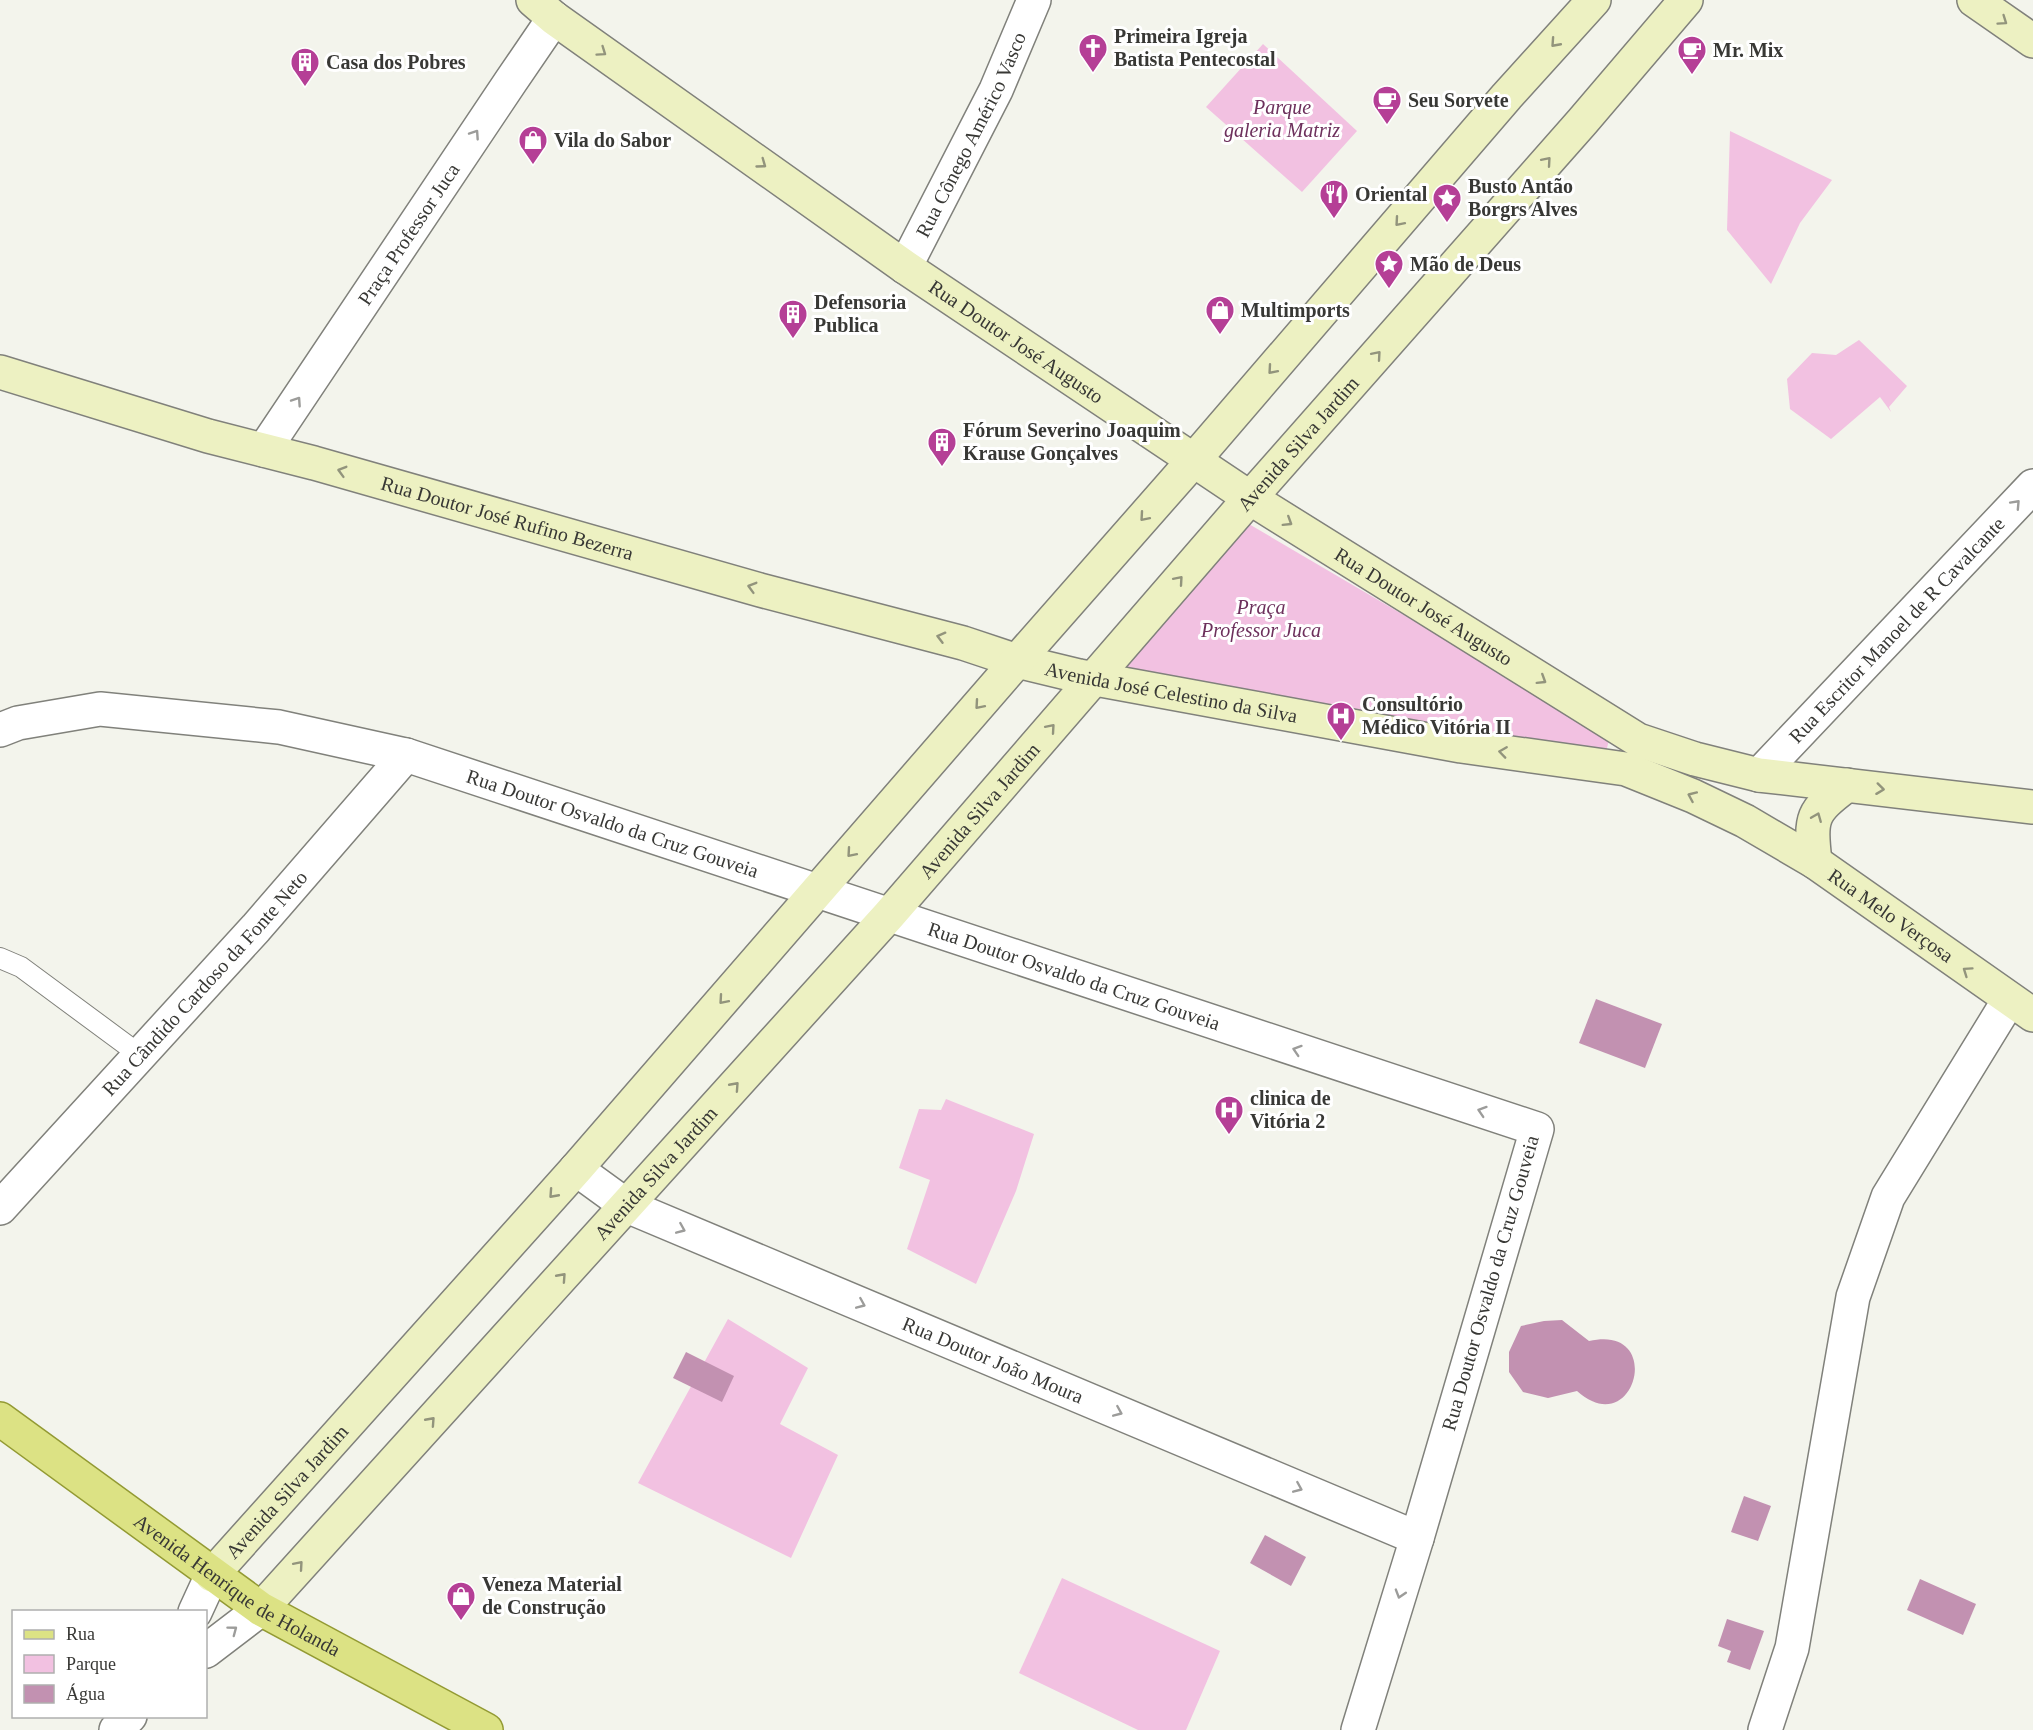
<svg xmlns="http://www.w3.org/2000/svg" width="2033" height="1730" font-family="Georgia,serif">
	<style>
		.green { fill: #f2c1e1 }
		.water { fill: #c291b1 }
		.lines { fill: none; stroke-linecap: round; stroke-linejoin: round }
		.service-casing { stroke: #80817b; stroke-width: 22 }
		.minor-casing { stroke: #80817b; stroke-width: 36 }
		.tertiary-casing { stroke: #80817b; stroke-width: 36 }
		.secondary-casing { stroke: #80817b; stroke-width: 36 }
		.primary-casing { stroke: #939a33; stroke-width: 36 }
		.service { stroke: #fff; stroke-width: 20 }
		.minor { stroke: #fff; stroke-width: 33 }
		.tertiary { stroke: #fff; stroke-width: 33 }
		.secondary { stroke: #edf1c2; stroke-width: 33 }
		.primary { stroke: #dce284; stroke-width: 33 }
		.oneway { stroke: #92947c }
		.oneway2 { stroke: #9c9c9a }
		.labels { text-anchor: middle; stroke-width: 6; stroke-linejoin: round; paint-order: stroke }
		.poi-label { font-size: 20px; font-weight: bold; fill: #383835; stroke: #fff; text-anchor: start }
		.park-label { font-size: 20px; font-style: italic; fill: #6d305c; stroke: #fff }
		.street-label { font-size: 20px; fill: #383835; stroke: #fff }
	</style>
	<rect width="100%" height="100%" fill="#f3f4ec"/>
	<g class="green">
		<polygon points="1263,44 1357,131 1302,192 1206,107"/>
		<polygon points="1730,131 1832,180 1800,223 1771,284 1727,230"/>
		<polygon points="1859,340 1907,386 1889,407 1891,412 1880,397 1831,439 1790,409 1787,379 1812,353 1836,355"/>
		<polygon points="1242,520 1610,736 1606,752 1465,732 1116,669"/>
		<polygon points="946,1099 1034,1134 1016,1191 976,1284 907,1249 930,1180 899,1168 919,1109 941,1110"/>
		<polygon points="728,1319 808,1368 780,1424 838,1455 791,1558 638,1483"/>
		<polygon points="1062,1578 1220,1651 1186,1730 1138,1730 1019,1673"/>
	</g>
	<g class="water">
		<polygon points="1596,999 1662,1024 1645,1068 1579,1043"/>
		<path d="M1562,1320L1589,1341C1666,1323 1635,1443 1577,1391L1548,1398L1523,1392L1509,1372V1352L1521,1326L1544,1321Z"/>
		<polygon points="686,1352 734,1376 722,1402 673,1378"/>
		<polygon points="1744,1496 1771,1506 1758,1541 1731,1532"/>
		<polygon points="1265,1535 1306,1557 1291,1586 1250,1563"/>
		<polygon points="1920,1579 1976,1604 1963,1635 1907,1610"/>
		<polygon points="1727,1619 1764,1631 1750,1670 1727,1662 1731,1651 1718,1646"/>
	</g>
	<g class="lines">
		<g class="service-casing">
			<polyline id="service" points="0,958 21,967 140,1055"/>
		</g>
		<g class="minor-casing">
			<g id="minor">
				<path id="s1" d="M905,267L996,90L1034,0"/>
				<path id="s2" d="M264,450L511,81L554,18"/>
				<path id="s3" d="M0,730L18,723L100,709L279,727L406,755L1537,1129L1417,1538L1358,1730"/>
				<path id="s4" d="M576,1169L627,1206L1417,1538"/>
				<path id="s5" d="M0,1208L256,928L406,755"/>
				<polyline points="195,1612 212,1575"/>
				<polyline points="206,1651 261,1609"/>
				<polyline points="116,1730 130,1716"/>
				<polyline points="1765,1730 1792,1648 1853,1297 1888,1197 2009,1000"/>
			</g>
		</g>
		<g class="tertiary-casing">
			<g id="tertiary">
				<path id="s6" d="M1759,775L2033,486"/>
			</g>
		</g>
		<g class="secondary-casing">
			<g id="secondary">
				<path id="s7" d="M533,0L554,18L905,267L1250,498L1638,740L1695,759L1759,775L2033,807"/>
				<polyline points="1974,0 2033,41"/>
				<path id="s8" d="M0,372L208,436L314,463L760,590L963,643L1017,661L1079,676L1461,746L1626,769L1693,796L1745,821L1815,862L2033,1015"/>
				<path d="M1815,862C1810,817 1811,812 1847,785"/>
				<path id="s9" d="M212,1575L576,1169L1017,661L1193,461L1507,96L1594,0"/>
				<path id="s10" d="M261,1609L889,915L1250,498L1582,122L1686,0"/>
			</g>
		</g>
		<g class="primary-casing">
			<g id="primary">
				<path id="s11" d="M0,1419L261,1609L486,1730"/>
			</g>
		</g>
		<use href="#service" class="service"/>
		<use href="#minor" class="minor"/>
		<use href="#tertiary" class="tertiary"/>
		<use href="#secondary" class="secondary"/>
		<use href="#primary" class="primary"/>
	</g>
	<defs><path id="oneway-chevron" d="M-2-3.5L2.5 0L-2 3.5" fill="none" stroke-width="1.6" stroke-linecap="round" stroke-linejoin="round" transform="scale(1.5)"/></defs>
	<g class="oneway">
		<use href="#oneway-chevron" transform="translate(2003 21) rotate(35)"/>
		<use href="#oneway-chevron" transform="translate(1555 43) rotate(132)"/>
		<use href="#oneway-chevron" transform="translate(602 52) rotate(35)"/>
		<use href="#oneway-chevron" transform="translate(1547 161) rotate(-49)"/>
		<use href="#oneway-chevron" transform="translate(762 164) rotate(36)"/>
		<use href="#oneway-chevron" transform="translate(1399 222) rotate(131)"/>
		<use href="#oneway-chevron" transform="translate(1377 355) rotate(-49)"/>
		<use href="#oneway-chevron" transform="translate(1272 370) rotate(131)"/>
		<use href="#oneway-chevron" transform="translate(342 471) rotate(-164)"/>
		<use href="#oneway-chevron" transform="translate(1144 517) rotate(131)"/>
		<use href="#oneway-chevron" transform="translate(1288 522) rotate(32)"/>
		<use href="#oneway-chevron" transform="translate(1179 580) rotate(-49)"/>
		<use href="#oneway-chevron" transform="translate(752 587) rotate(-164)"/>
		<use href="#oneway-chevron" transform="translate(941 637) rotate(-165)"/>
		<use href="#oneway-chevron" transform="translate(1542 680) rotate(32)"/>
		<use href="#oneway-chevron" transform="translate(979 705) rotate(131)"/>
		<use href="#oneway-chevron" transform="translate(1051 728) rotate(-49)"/>
		<use href="#oneway-chevron" transform="translate(1503 752) rotate(-172)"/>
		<use href="#oneway-chevron" transform="translate(1880 789) rotate(7)"/>
		<use href="#oneway-chevron" transform="translate(1692 796) rotate(-156)"/>
		<use href="#oneway-chevron" transform="translate(1817 817) rotate(-68)"/>
		<use href="#oneway-chevron" transform="translate(851 853) rotate(131)"/>
		<use href="#oneway-chevron" transform="translate(1967 971) rotate(-145)"/>
		<use href="#oneway-chevron" transform="translate(723 1000) rotate(131)"/>
		<use href="#oneway-chevron" transform="translate(735 1086) rotate(-48)"/>
		<use href="#oneway-chevron" transform="translate(553 1194) rotate(132)"/>
		<use href="#oneway-chevron" transform="translate(562 1277) rotate(-48)"/>
		<use href="#oneway-chevron" transform="translate(431 1421) rotate(-48)"/>
		<use href="#oneway-chevron" transform="translate(299 1565) rotate(-49)"/>
	</g>
	<g class="oneway2">
		<use href="#oneway-chevron" transform="translate(475 134) rotate(-56)"/>
		<use href="#oneway-chevron" transform="translate(297 401) rotate(-56)"/>
		<use href="#oneway-chevron" transform="translate(2016 504) rotate(-47)"/>
		<use href="#oneway-chevron" transform="translate(1297 1050) rotate(-162)"/>
		<use href="#oneway-chevron" transform="translate(1482 1111) rotate(-162)"/>
		<use href="#oneway-chevron" transform="translate(681 1229) rotate(23)"/>
		<use href="#oneway-chevron" transform="translate(861 1304) rotate(23)"/>
		<use href="#oneway-chevron" transform="translate(1118 1412) rotate(23)"/>
		<use href="#oneway-chevron" transform="translate(1298 1488) rotate(23)"/>
		<use href="#oneway-chevron" transform="translate(1400 1594) rotate(107)"/>
		<use href="#oneway-chevron" transform="translate(233 1630) rotate(-37)"/>
	</g>
	<defs>
		<g id="church-pin" transform="scale(1.5)"><path d="M0 17L-7.5 6A9.5 9.5 0 1 1 7.5 6Z" fill="#b53f96" stroke="#fff"/><path d="M-1.2-6h2.4v3.5h3.3v2.4h-3.3V6h-2.4V-.1h-3.3v-2.4h3.3Z" fill="#fff"/></g>
		<g id="cafe-pin" transform="scale(1.5)"><path d="M0 17L-7.5 6A9.5 9.5 0 1 1 7.5 6Z" fill="#b53f96" stroke="#fff"/><path d="M-5.5-4.5H6V0H3Q3 3.5 0 3.5H-2.5Q-5.5 3.5-5.5 0ZM3-3.2v2h1.7v-2ZM-6 4.5H4V6H-6Z" fill="#fff"/></g>
		<g id="building-pin" transform="scale(1.5)"><path d="M0 17L-7.5 6A9.5 9.5 0 1 1 7.5 6Z" fill="#b53f96" stroke="#fff"/><path d="M-4-6H4V6H1V3H-1V6H-4ZM-2.5-4.3h1.7v1.8h-1.7ZM.8-4.3h1.7v1.8H.8ZM-2.5-1h1.7V.8h-1.7ZM.8-1h1.7V.8H.8Z" fill="#fff"/></g>
		<g id="shop-pin" transform="scale(1.5)"><path d="M0 17L-7.5 6A9.5 9.5 0 1 1 7.5 6Z" fill="#b53f96" stroke="#fff"/><path d="M-5-2.5h2.3a2.7 3.5 0 0 1 5.4 0H5L5.5 6h-11ZM-1.5-2.5h3a1.5 2.3 0 0 0-3 0Z" fill="#fff"/></g>
		<g id="restaurant-pin" transform="scale(1.5)"><path d="M0 17L-7.5 6A9.5 9.5 0 1 1 7.5 6Z" fill="#b53f96" stroke="#fff"/><path d="M-5-6h1v4h1v-4h1v4h1v-4h1v5L-1.5 .5V6h-2V.5L-5-1ZM5-6V6H3V1.5H1.5Q1.5-4 5-6Z" fill="#fff"/></g>
		<g id="sight-pin" transform="scale(1.5)"><path d="M0 17L-7.5 6A9.5 9.5 0 1 1 7.5 6Z" fill="#b53f96" stroke="#fff"/><path d="M0-6L1.8-2.2L6-1.7L2.9 1.2L3.7 5.4L0 3.3L-3.7 5.4L-2.9 1.2L-6-1.7L-1.8-2.2Z" fill="#fff"/></g>
		<g id="hospital-pin" transform="scale(1.5)"><path d="M0 17L-7.5 6A9.5 9.5 0 1 1 7.5 6Z" fill="#b53f96" stroke="#fff"/><path d="M-5-5h3v3.5h4V-5h3V5h-3V1.5h-4V5h-3Z" fill="#fff"/></g>
	</defs>
	<g fill-rule="evenodd">
		<use href="#church-pin" x="1093" y="48"/>
		<use href="#cafe-pin" x="1692" y="50"/>
		<use href="#building-pin" x="305" y="62"/>
		<use href="#cafe-pin" x="1387" y="100"/>
		<use href="#shop-pin" x="533" y="140"/>
		<use href="#restaurant-pin" x="1334" y="194"/>
		<use href="#sight-pin" x="1447" y="198"/>
		<use href="#sight-pin" x="1389" y="264"/>
		<use href="#shop-pin" x="1220" y="310"/>
		<use href="#building-pin" x="793" y="314"/>
		<use href="#building-pin" x="942" y="442"/>
		<use href="#hospital-pin" x="1341" y="716"/>
		<use href="#hospital-pin" x="1229" y="1110"/>
		<use href="#shop-pin" x="461" y="1596"/>
	</g>
	<g class="labels">
		<g class="poi-label">
			<text x="1114" y="43">Primeira Igreja<tspan x="1114" dy="23">Batista Pentecostal</tspan></text>
			<text x="1713" y="57">Mr. Mix</text>
			<text x="326" y="69">Casa dos Pobres</text>
			<text x="1408" y="107">Seu Sorvete</text>
			<text x="554" y="147">Vila do Sabor</text>
			<text x="1468" y="193">Busto Antão<tspan x="1468" dy="23">Borgrs Alves</tspan></text>
			<text x="1355" y="201">Oriental</text>
			<text x="1410" y="271">Mão de Deus</text>
			<text x="814" y="309">Defensoria<tspan x="814" dy="23">Publica</tspan></text>
			<text x="1241" y="317">Multimports</text>
			<text x="963" y="437">Fórum Severino Joaquim<tspan x="963" dy="23">Krause Gonçalves</tspan></text>
			<text x="1362" y="711">Consultório<tspan x="1362" dy="23">Médico Vitória II</tspan></text>
			<text x="1250" y="1105">clinica de<tspan x="1250" dy="23">Vitória 2</tspan></text>
			<text x="482" y="1591">Veneza Material<tspan x="482" dy="23">de Construção</tspan></text>
		</g>
		<g class="park-label">
			<text x="1282" y="114">Parque<tspan x="1282" dy="23">galeria Matriz</tspan></text>
			<text x="1261" y="614">Praça<tspan x="1261" dy="23">Professor Juca</tspan></text>
		</g>
		<g class="street-label">
			<text dy="7" stroke="none"><textPath href="#s1" startOffset="148">Rua Cônego Américo Vasco</textPath></text>
			<text dy="7" stroke="none"><textPath href="#s2" startOffset="260">Praça Professor Juca</textPath></text>
			<text dy="7" stroke="none"><textPath href="#s7" startOffset="592">Rua Doutor José Augusto</textPath></text>
			<text dy="7" stroke="none"><textPath href="#s10" startOffset="1560">Avenida Silva Jardim</textPath></text>
			<text dy="7" stroke="none"><textPath href="#s8" startOffset="528">Rua Doutor José Rufino Bezerra</textPath></text>
			<text dy="7" stroke="none"><textPath href="#s7" startOffset="1078">Rua Doutor José Augusto</textPath></text>
			<text dy="7" stroke="none"><textPath href="#s6" startOffset="200">Rua Escritor Manoel de R Cavalcante</textPath></text>
			<text dy="7" stroke="none"><textPath href="#s8" startOffset="1215">Avenida José Celestino da Silva</textPath></text>
			<text dy="7" stroke="none"><textPath href="#s10" startOffset="1074">Avenida Silva Jardim</textPath></text>
			<text dy="7" stroke="none"><textPath href="#s3" startOffset="630">Rua Doutor Osvaldo da Cruz Gouveia</textPath></text>
			<text dy="7" stroke="none"><textPath href="#s8" startOffset="1980">Rua Melo Verçosa</textPath></text>
			<text dy="7" stroke="none"><textPath href="#s3" startOffset="1116">Rua Doutor Osvaldo da Cruz Gouveia</textPath></text>
			<text dy="7" stroke="none"><textPath href="#s5" startOffset="304">Rua Cândido Cardoso da Fonte Neto</textPath></text>
			<text dy="7" stroke="none"><textPath href="#s10" startOffset="588">Avenida Silva Jardim</textPath></text>
			<text transform="translate(1490 1283) rotate(-74)" y="7">Rua Doutor Osvaldo da Cruz Gouveia</text>
			<text dy="7" stroke="none"><textPath href="#s4" startOffset="460">Rua Doutor João Moura</textPath></text>
			<text dy="7" stroke="none"><textPath href="#s9" startOffset="112">Avenida Silva Jardim</textPath></text>
			<text dy="7" stroke="none"><textPath href="#s11" startOffset="290">Avenida Henrique de Holanda</textPath></text>
		</g>
	</g>
	<rect x="12" y="1610" width="195" height="108" fill="#ffffff" stroke="#afafae" stroke-width="1.5"/>
	<rect x="24" y="1630" width="30" height="9" fill="#dce284" stroke="#afafae" stroke-width="1.5"/>
	<text x="66" y="1640" font-size="18" fill="#383835">Rua</text>
	<rect x="24" y="1655" width="30" height="18" fill="#f2c1e1" stroke="#afafae" stroke-width="1.5"/>
	<text x="66" y="1670" font-size="18" fill="#383835">Parque</text>
	<rect x="24" y="1685" width="30" height="18" fill="#c291b1" stroke="#afafae" stroke-width="1.5"/>
	<text x="66" y="1700" font-size="18" fill="#383835">Água</text>
</svg>
